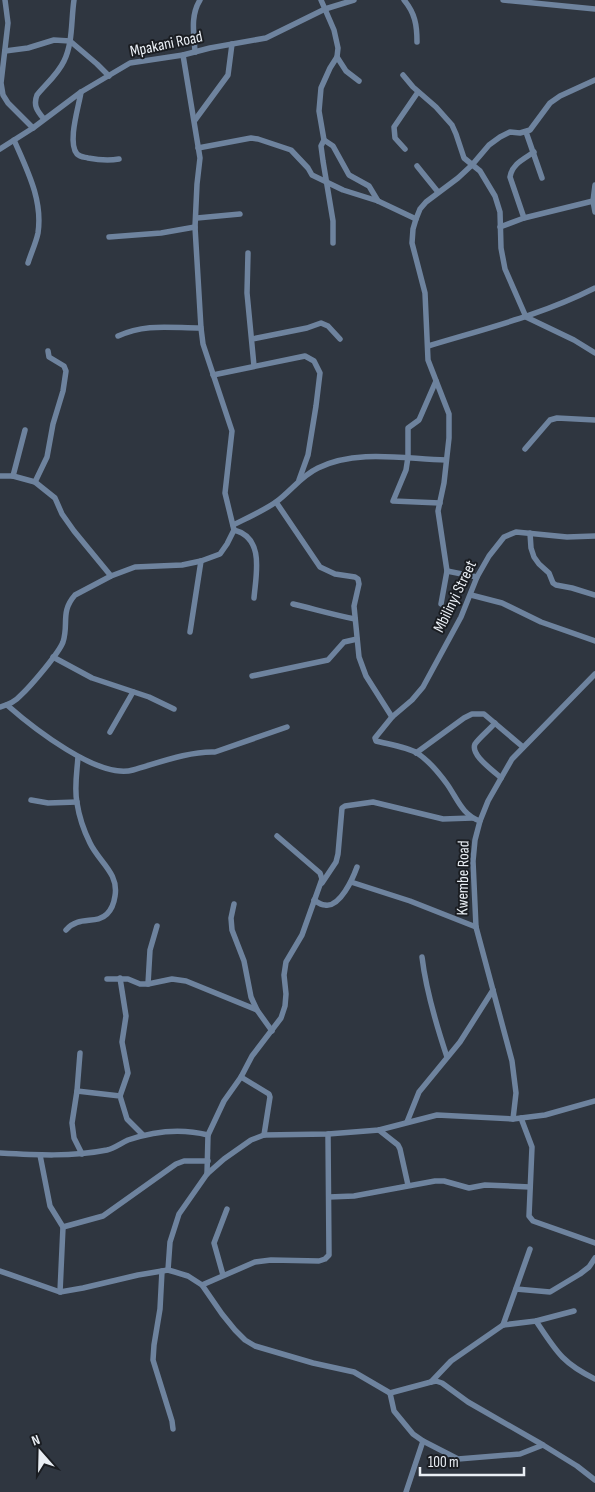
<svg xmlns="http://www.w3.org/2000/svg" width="595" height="1492" font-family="'Sofia Sans Condensed',sans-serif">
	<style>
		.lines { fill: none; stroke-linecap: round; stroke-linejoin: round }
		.minor { stroke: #6e839e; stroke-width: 5.5 }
		.labels { text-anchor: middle; stroke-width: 4; stroke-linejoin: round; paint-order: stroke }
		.street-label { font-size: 16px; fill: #e9eef4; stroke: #1a1d22 }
	</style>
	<rect width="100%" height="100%" fill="#2f3640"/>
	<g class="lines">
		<g class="minor">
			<polyline points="5,0 8,23 1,83 3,95 8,103 33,128"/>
			<polyline points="321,0 334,30 338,48 337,57 330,68 321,88 319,111 324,140 321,146 323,161 333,221 333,243"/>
			<path d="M404,0C415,13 417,25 417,42"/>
			<polyline points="503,0 595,9"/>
			<polyline points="5,51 28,48 54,40 70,41 97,64 109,76"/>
			<path d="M195,52C194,34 190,16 200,0"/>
			<polyline points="337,57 346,71 359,81"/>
			<polyline points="403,75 413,87 436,107 452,125 456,134 464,158 480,171 495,196 500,212 501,248 505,269 526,317 574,340 595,353"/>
			<path d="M81,92C79,106 67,142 77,154C80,157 84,157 88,158C99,160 107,161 119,159"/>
			<path d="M44,119C37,111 33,105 37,95C46,84 58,74 64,61C73,43 71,20 74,0"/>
			<polyline points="195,120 228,75 232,44"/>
			<polyline points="526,132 542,178"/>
			<path d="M14,140C27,170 43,200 38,233C36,243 31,253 28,263"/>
			<polyline points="324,140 333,146 349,175 369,186 378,201"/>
			<polyline points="198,148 251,138 258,139 291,150 308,168 312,175 343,190 378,201 416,219"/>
			<polyline points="0,149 33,128 81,92 130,63 183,55 210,48 266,38 325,9 354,0"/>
			<polyline points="405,149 395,138 394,127 418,92"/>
			<polyline points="417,166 438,192"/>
			<polyline points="595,185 593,201 595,212"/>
			<polyline points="197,218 240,214"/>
			<path d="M524,218L510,177C512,164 524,159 534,152"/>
			<polyline points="500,227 524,218 593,201"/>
			<polyline points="109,237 161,233 195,227"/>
			<polyline points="248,253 247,293 254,366"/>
			<path d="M118,336C146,323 171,328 201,328"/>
			<polyline points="252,339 307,328 321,323 328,326 340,339"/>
			<path d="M428,346C484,329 542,315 595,288"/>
			<polyline points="213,375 305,356 314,361 320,373 316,406 308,455 299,480"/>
			<polyline points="436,381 419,420 408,428 408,457 406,470 393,501 440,503"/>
			<polyline points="525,449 550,420 557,418 595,420"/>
			<polyline points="0,476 13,476 35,482 55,498 62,514 74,531 111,576"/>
			<polyline points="13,476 25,430"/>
			<polyline points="35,482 47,457 53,424 63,391 66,371 64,366 49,357 48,351"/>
			<polyline points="276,502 320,567 335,574 355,577 358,579 359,584 354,606 359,657 366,676 392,717"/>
			<path d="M233,525C247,518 263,511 276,502C291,491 301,476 318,468C357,449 404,459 446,460"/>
			<path d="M234,530C265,538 256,574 254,598"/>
			<polyline points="530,533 531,548 534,557 539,564 549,573 553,583 556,585 572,588 595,595"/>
			<polyline points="447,571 477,577"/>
			<polyline points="471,595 502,603 541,622 595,641"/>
			<path d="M293,604C314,609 334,615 355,619"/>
			<polyline points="441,604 447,571 438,511 444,483 449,438 449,414 428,360 425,293 412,243 413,229 416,219 420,209 426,202 458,178 472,165 489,145 500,137 510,132 520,133 530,130 550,103 560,96 595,80"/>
			<polyline points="190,632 201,561"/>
			<polyline points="53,657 92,678 149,697 174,709"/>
			<polyline points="252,676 328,660 344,642 357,639"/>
			<path d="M7,705C32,727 99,780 133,770C158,763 189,751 215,752L287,727"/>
			<path d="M0,707C7,705 15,702 20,696C30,687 59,653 63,642C69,624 60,612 75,595L111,576L135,567L182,565L201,561L220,554L227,544L234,530L225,493L232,431L203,344L201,328L195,227L197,184L200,158L183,55"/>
			<path d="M495,723C489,730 480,737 475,744C470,755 494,771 501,778"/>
			<polyline points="110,732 133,692"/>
			<polyline points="416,753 464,718 472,714 484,714 523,747"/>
			<polyline points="31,800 48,803 77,802"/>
			<path d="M480,821C462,815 457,798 447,784C439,773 428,760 417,753C407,747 387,744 376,741L375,738L392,717L412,700L423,687L461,617L477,577L489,556L504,537L516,532L567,537L595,536"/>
			<polyline points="351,882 410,901 476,927"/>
			<polyline points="322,883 336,862 338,854 342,808 345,806 373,802 443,819 472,818"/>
			<path d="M314,900C317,902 321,905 325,905C340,908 353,878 357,867"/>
			<polyline points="234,904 231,918 232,930 244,961 251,997 257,1010 272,1031"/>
			<path d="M66,930C79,915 96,925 107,914C112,909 114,903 115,896C119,873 99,862 90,843C84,831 79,816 77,803C74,788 77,772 78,757"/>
			<path d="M422,957C426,991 436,1024 447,1057"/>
			<polyline points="107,979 128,979 140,984 148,984 172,979 186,981 257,1010"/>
			<polyline points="148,984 150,950 157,926"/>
			<polyline points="80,1053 77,1091 72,1123 74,1138 82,1154"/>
			<polyline points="241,1077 269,1094 270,1097 264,1135"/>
			<polyline points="77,1091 120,1096 127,1119 143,1135"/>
			<polyline points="120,1096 128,1073 122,1042 126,1016 120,978"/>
			<polyline points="521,1118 532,1147 529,1216 533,1221 595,1243"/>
			<polyline points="513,1119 516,1093 512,1061 476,927 473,861 475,840 480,821 488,801 512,759 595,674"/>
			<polyline points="407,1122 419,1092 460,1042 493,990"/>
			<polyline points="379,1130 398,1145 400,1149 408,1185"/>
			<path d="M0,1153C36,1155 72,1157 107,1150C115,1148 121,1143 128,1140C154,1131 181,1128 208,1135"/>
			<polyline points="40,1155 50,1206 63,1227 60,1292"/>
			<polyline points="207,1174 208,1135 224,1101 241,1077 252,1056 281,1018 285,1006 286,994 284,975 286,962 302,935 322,879 320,873 277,836"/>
			<polyline points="329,1197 354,1196 435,1181 444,1181 469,1188 485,1185 530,1187"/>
			<polyline points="63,1227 103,1216 176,1164 184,1161 208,1161"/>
			<polyline points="168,1270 170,1242 179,1214 207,1174 224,1159 251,1140 264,1135 328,1134 379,1130 437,1115 513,1119 545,1115 595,1101"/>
			<polyline points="0,1271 60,1292 83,1288 138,1275 168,1270 175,1272 188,1276 202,1285 222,1314 235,1330 245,1340 255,1346 313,1363 354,1372 390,1393 431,1382 436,1381 442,1383 468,1402 543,1445 577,1466 595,1480"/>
			<polyline points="162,1271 160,1309 154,1345 153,1360 172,1421 173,1429"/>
			<polyline points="223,1275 214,1243 227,1209"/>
			<polyline points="202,1285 255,1262 271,1260 319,1261 325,1259 329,1255 328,1134"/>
			<polyline points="516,1289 550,1292 580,1274 589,1267 595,1258"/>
			<path d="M536,1321C556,1351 562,1363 595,1379"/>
			<polyline points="503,1325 530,1249"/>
			<polyline points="431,1382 451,1361 503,1325 536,1321 574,1311"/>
			<polyline points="390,1393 394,1411 413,1434 423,1441 458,1459 520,1454 543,1445"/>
			<polyline points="406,1492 423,1441"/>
		</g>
	</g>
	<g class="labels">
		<g class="street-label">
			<text transform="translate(166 43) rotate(-12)" y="6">Mpakani Road</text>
			<text transform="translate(454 596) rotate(-64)" y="6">Mbilinyi Street</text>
			<text transform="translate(462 878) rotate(-89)" y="6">Kwembe Road</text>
		</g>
	</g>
	<g transform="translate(40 1452) rotate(340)" stroke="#1a1d22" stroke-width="4" paint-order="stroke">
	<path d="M0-4L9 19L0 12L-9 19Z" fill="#e9eef4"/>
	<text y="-8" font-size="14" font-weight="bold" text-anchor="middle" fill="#e9eef4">N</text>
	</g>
	<path d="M420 1467v8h104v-8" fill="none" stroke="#e9eef4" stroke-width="2.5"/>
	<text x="428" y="1467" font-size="15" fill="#e9eef4" stroke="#1a1d22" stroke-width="4" paint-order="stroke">100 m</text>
</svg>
